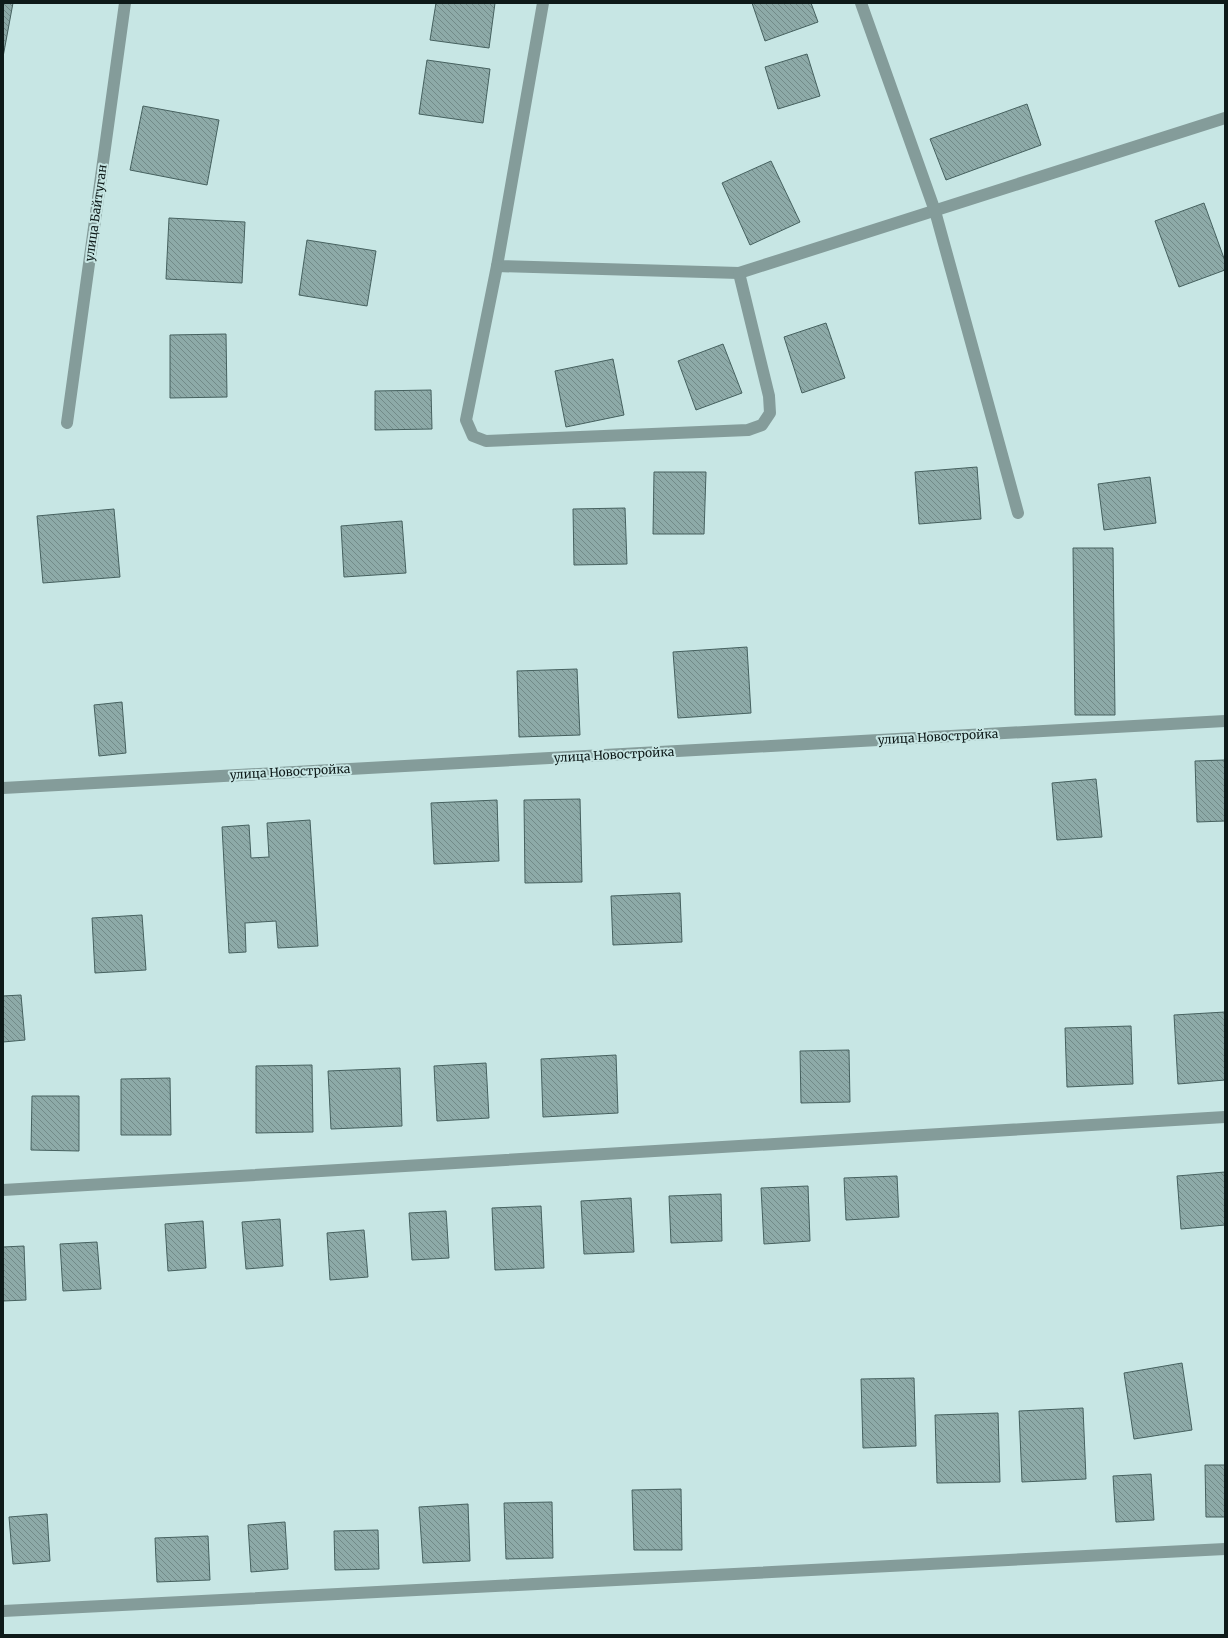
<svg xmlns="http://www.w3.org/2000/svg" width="1228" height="1638" font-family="Merriweather,serif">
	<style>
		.building { fill: url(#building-back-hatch); stroke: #46615f }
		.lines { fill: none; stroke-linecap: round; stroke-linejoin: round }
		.street { stroke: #849c9a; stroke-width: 12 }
		.labels { text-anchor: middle; stroke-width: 4; stroke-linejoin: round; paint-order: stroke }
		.street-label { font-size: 12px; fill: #0e1a19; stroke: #c7e6e4 }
	</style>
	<defs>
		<pattern id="building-back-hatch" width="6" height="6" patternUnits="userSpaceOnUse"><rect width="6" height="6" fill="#8daaa8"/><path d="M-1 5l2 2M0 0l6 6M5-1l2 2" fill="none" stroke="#728a88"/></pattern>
	</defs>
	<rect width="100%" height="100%" fill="#c7e6e4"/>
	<g class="building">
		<polygon points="3,3 13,3 3,57"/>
		<polygon points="436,3 495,3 489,48 430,40"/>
		<polygon points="752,3 811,3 818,22 765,41"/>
		<polygon points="807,54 820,96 778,109 765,67"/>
		<polygon points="427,60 490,69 483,123 419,114"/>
		<polygon points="1027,104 1041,145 946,180 930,139"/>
		<polygon points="143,106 219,120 207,185 130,170"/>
		<polygon points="771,161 800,222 750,245 722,183"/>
		<polygon points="1204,203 1225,261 1225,270 1179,287 1155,221"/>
		<polygon points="169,218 245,222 242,283 166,279"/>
		<polygon points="307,240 376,251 367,306 299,295"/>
		<polygon points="826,323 845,378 802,393 784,337"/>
		<polygon points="226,334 227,397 170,398 170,335"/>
		<polygon points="723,344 742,393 696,410 678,361"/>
		<polygon points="613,359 624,415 566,427 555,371"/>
		<polygon points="431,390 432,429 375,430 375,391"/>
		<polygon points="977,467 981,519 919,524 915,472"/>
		<polygon points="654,472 706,472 704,534 653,534"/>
		<polygon points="1150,477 1156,523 1104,530 1098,484"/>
		<polygon points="625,508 627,564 574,565 573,509"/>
		<polygon points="114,509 120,577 43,583 37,516"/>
		<polygon points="402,521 406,573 344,577 341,526"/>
		<polygon points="1073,548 1113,548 1115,715 1075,715"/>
		<polygon points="747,647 751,713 678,718 673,652"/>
		<polygon points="577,669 580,735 519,737 517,671"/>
		<polygon points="122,702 126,753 99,756 94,705"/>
		<polygon points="1225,760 1225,821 1197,822 1195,761"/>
		<polygon points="1096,779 1102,837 1057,840 1052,783"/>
		<polygon points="580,799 582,882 525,883 524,800"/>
		<polygon points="497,800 499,861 434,864 431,803"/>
		<polygon points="310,820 318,946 278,948 276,921 245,923 246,952 229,953 222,827 249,825 251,858 269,857 267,823"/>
		<polygon points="680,893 682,942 613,945 611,896"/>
		<polygon points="142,915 146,970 95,973 92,918"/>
		<polygon points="21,995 25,1040 3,1042 3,996"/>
		<polygon points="1225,1012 1225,1080 1178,1084 1174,1015"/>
		<polygon points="1131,1026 1133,1084 1067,1087 1065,1028"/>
		<polygon points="849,1050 850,1102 801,1103 800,1051"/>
		<polygon points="616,1055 618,1113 543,1117 541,1059"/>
		<polygon points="486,1063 489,1118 437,1121 434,1066"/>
		<polygon points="312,1065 313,1132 256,1133 256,1066"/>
		<polygon points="400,1068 402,1126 331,1129 328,1071"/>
		<polygon points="170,1078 171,1135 121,1135 121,1079"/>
		<polygon points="32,1096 79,1096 79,1151 31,1150"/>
		<polygon points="1225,1172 1225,1225 1181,1229 1177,1176"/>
		<polygon points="897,1176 899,1217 846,1220 844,1178"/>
		<polygon points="808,1186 810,1241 764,1244 761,1188"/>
		<polygon points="721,1194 722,1241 671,1243 669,1196"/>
		<polygon points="631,1198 634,1252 584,1254 581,1201"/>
		<polygon points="541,1206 544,1268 495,1270 492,1208"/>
		<polygon points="446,1211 449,1258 412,1260 409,1213"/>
		<polygon points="280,1219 283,1266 246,1269 242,1222"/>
		<polygon points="203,1221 206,1268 168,1271 165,1224"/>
		<polygon points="364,1230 368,1277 330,1280 327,1233"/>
		<polygon points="97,1242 101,1289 63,1291 60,1244"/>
		<polygon points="24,1246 26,1300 3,1301 3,1247"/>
		<polygon points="1182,1363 1192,1430 1134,1439 1124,1373"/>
		<polygon points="914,1378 916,1446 863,1448 861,1379"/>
		<polygon points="1083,1408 1086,1479 1022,1482 1019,1411"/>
		<polygon points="998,1413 1000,1482 937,1483 935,1415"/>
		<polygon points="1205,1465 1225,1465 1225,1517 1206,1517"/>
		<polygon points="1151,1474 1154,1520 1116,1522 1113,1476"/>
		<polygon points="681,1489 682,1550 634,1550 632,1490"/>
		<polygon points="552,1502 553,1558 506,1559 504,1503"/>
		<polygon points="468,1504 470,1561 423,1563 419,1507"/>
		<polygon points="47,1514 50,1561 13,1564 9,1517"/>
		<polygon points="285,1522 288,1569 251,1572 248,1525"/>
		<polygon points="378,1530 379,1569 335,1570 334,1531"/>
		<polygon points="208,1536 210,1580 157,1582 155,1538"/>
	</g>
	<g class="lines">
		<g class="street">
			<polyline points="543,3 497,266 739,273 1225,118"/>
			<polyline points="861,3 935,211 1018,513"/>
			<polyline points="497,266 466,420 473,436 486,441 748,430 762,425 770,413 769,396 739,273"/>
			<polyline points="67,423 125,3"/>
			<polyline points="3,788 1225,721"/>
			<polyline points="3,1190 1225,1117"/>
			<polyline points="3,1611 1225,1549"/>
		</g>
	</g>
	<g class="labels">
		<g class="street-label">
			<text transform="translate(96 213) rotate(-82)" y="4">улица Байтуган</text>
			<text transform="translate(938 737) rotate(-3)" y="4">улица Новостройка</text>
			<text transform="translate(614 755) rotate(-3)" y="4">улица Новостройка</text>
			<text transform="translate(290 772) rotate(-3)" y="4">улица Новостройка</text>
		</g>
	</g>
	<rect width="1228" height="1638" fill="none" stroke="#0e1a19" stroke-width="8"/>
</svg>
